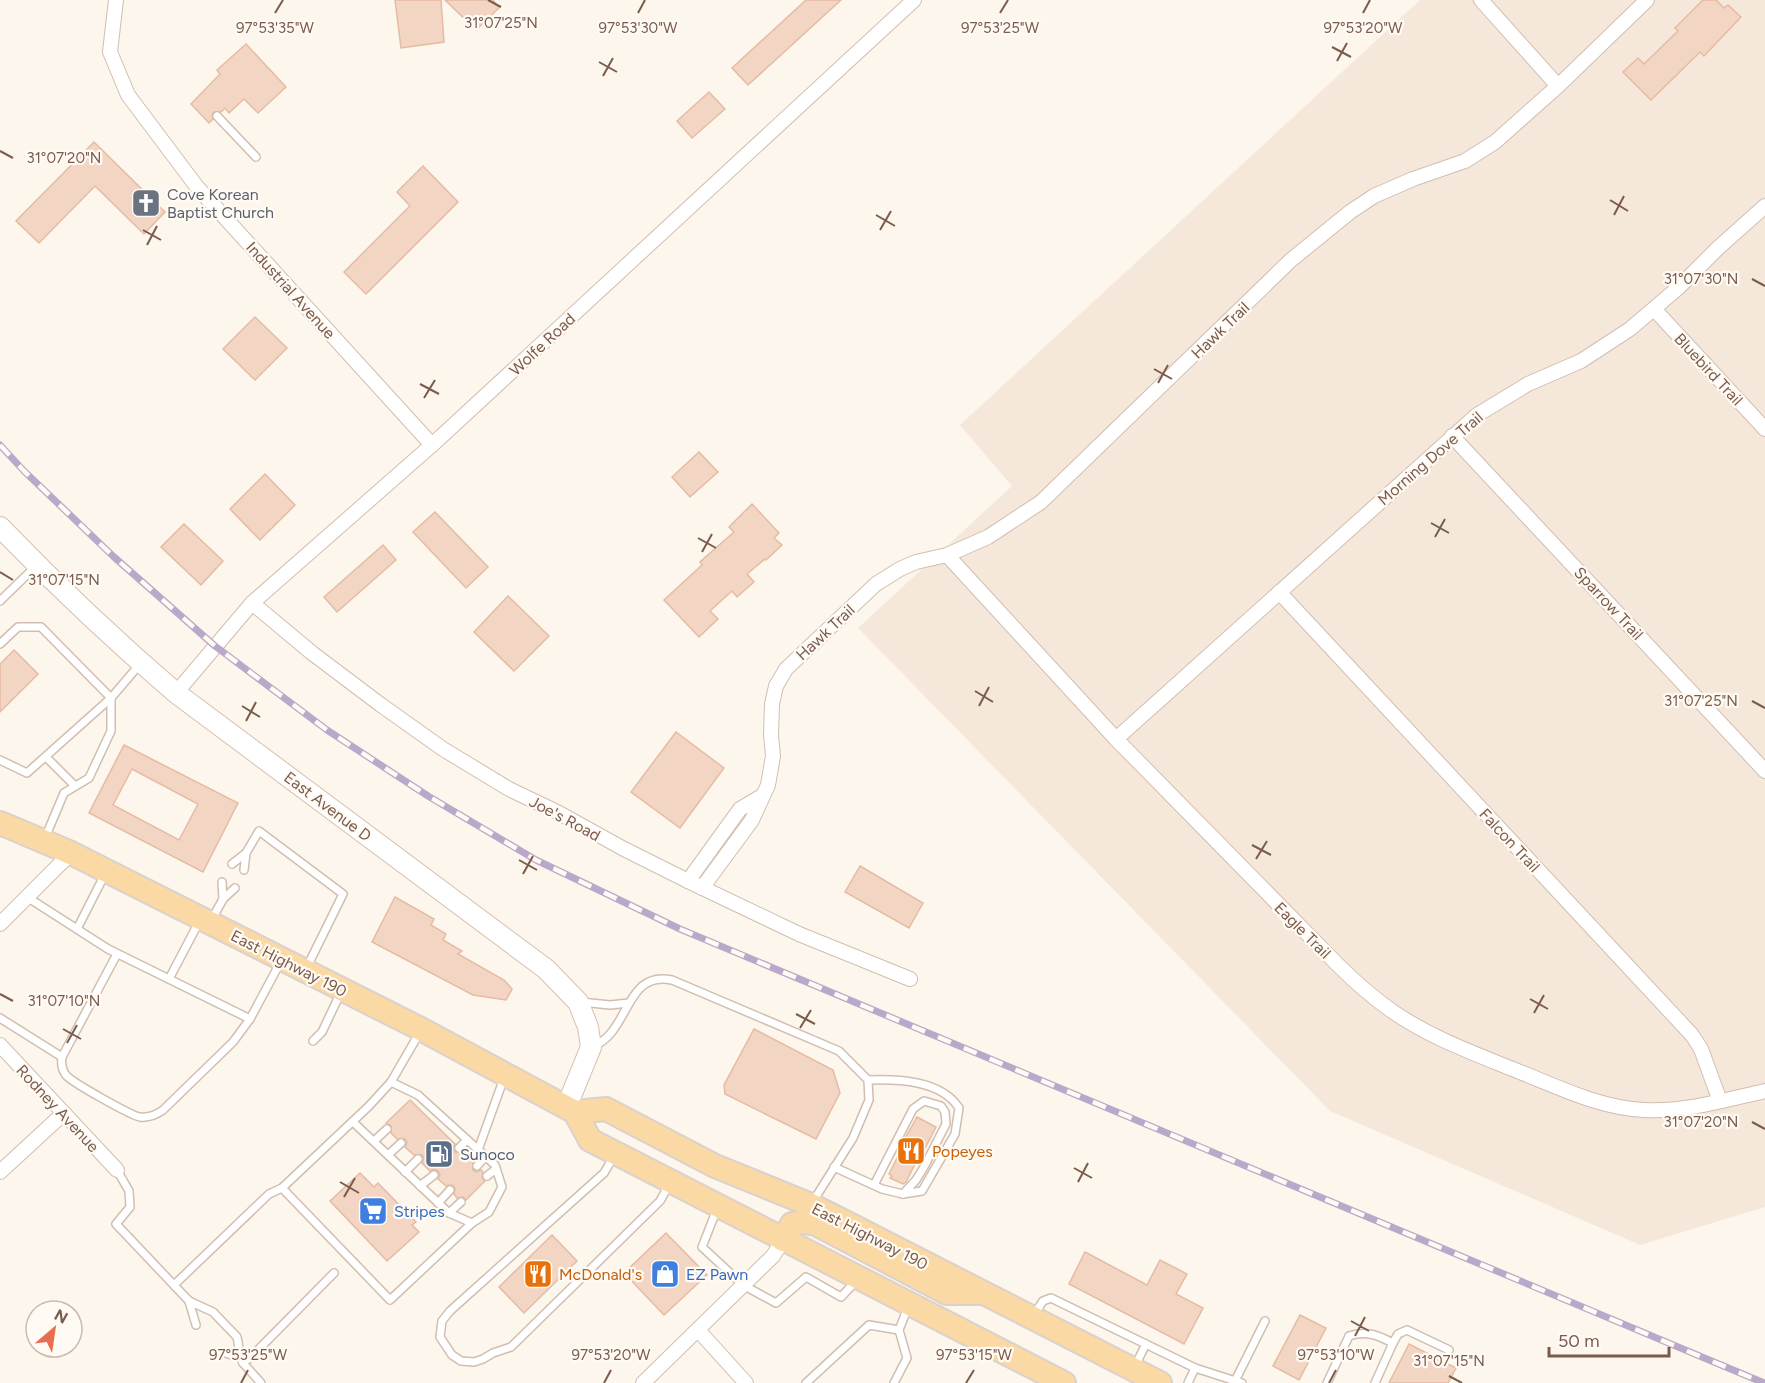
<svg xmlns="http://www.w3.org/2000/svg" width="1765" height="1383" font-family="Figtree,sans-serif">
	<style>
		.residential { fill: #f5e8da }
		.building { fill: #f3d5c3; stroke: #e6bba3; stroke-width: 1.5; fill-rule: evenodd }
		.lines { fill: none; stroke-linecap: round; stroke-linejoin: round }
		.service-casing { stroke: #d1beb0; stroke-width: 10 }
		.minor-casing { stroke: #d1beb0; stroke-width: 16 }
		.secondary-casing { stroke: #d6c0b0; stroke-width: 22 }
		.primary-casing { stroke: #dad1cd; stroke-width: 26 }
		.service { stroke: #fff; stroke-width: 7 }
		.minor { stroke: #fff; stroke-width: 14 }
		.secondary { stroke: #fff; stroke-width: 20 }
		.primary { stroke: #fbd9a5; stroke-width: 22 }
		.rail-casing { stroke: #b9a8c9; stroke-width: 7 }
		.rail { stroke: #fffaf3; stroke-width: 4.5; stroke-dasharray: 14; stroke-linecap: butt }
		.ticks { fill: none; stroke: #7a5c4d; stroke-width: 2 }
		.labels { text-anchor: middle; stroke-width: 4.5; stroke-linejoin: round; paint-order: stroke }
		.worship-label { font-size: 16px; fill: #5b616d; stroke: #fffaf3; text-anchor: start }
		.street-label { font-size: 16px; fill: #7a5c4d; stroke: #fffaf3 }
		.food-label { font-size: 16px; fill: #c56008; stroke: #fffaf3; text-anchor: start }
		.service-label { font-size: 16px; fill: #4e5e75; stroke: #fffaf3; text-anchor: start }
		.shop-label { font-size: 16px; fill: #366cbe; stroke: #fffaf3; text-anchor: start }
		.ticks-label { font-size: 15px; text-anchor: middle; fill: #7a5c4d; stroke: #fffaf3; stroke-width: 4.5; stroke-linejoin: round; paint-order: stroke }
	</style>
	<rect width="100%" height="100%" fill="#fdf6ec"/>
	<polygon class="residential" points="1420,0 1765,0 1765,1207 1640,1245 1330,1111 858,628 1012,486 960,425"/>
	<g class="building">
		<polygon points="395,0 441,0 444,42 401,48"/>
		<polygon points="445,0 493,0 499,8 476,30"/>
		<polygon points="806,0 841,0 748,85 732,68"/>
		<polygon points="1703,0 1716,0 1724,8 1728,5 1741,17 1704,56 1700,52 1651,100 1623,72 1638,58 1644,64 1678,31 1675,28"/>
		<polygon points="246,44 286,87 258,113 244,99 229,113 225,108 221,112 214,112 212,115 213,119 209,123 191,104 220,74 217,70"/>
		<polygon points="709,92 725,109 692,138 677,121"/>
		<polygon points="94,142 165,212 144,234 95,186 39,243 16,221"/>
		<polygon points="423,166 458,202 366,294 344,272 410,206 397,192"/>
		<polygon points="255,317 287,348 255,380 223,349"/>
		<polygon points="699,452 718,472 690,497 672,477"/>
		<polygon points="265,474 295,505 260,540 230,509"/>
		<polygon points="752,504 779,533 774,538 782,545 766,560 765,559 747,574 754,582 737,597 732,591 710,611 718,619 699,637 664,600 702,565 700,562 734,532 729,527"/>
		<polygon points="435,512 488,567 466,588 413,532"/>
		<polygon points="184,524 223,561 201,585 161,547"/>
		<polygon points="383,545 396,560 337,612 324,597"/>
		<polygon points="508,596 549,636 514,671 474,632"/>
		<polygon points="14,650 38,674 0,712 0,664"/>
		<polygon points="676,732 724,768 680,828 631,792"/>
		<path d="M124,745L238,803L203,872L89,813ZM132,769L198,804L179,840L113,805Z"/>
		<polygon points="860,866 923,903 909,928 845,892"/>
		<polygon points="395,897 434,919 431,925 446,934 443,940 462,951 458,954 504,980 512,989 506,1000 473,995 372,942"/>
		<polygon points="754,1029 833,1070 840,1093 816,1139 725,1094 724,1085"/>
		<polygon points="410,1100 455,1144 453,1149 455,1152 463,1152 473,1162 473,1170 476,1172 481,1170 483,1172 482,1177 485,1181 466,1200 463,1197 457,1198 454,1194 455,1189 453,1186 449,1185 446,1186 438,1179 440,1175 438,1171 434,1169 430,1171 422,1163 424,1158 422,1155 414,1155 405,1147 407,1142 405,1139 397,1139 391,1133 391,1126 386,1123"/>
		<polygon points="917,1117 936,1127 922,1154 920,1154 906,1182 903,1184 890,1178 892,1176 889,1174 900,1152 898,1151"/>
		<polygon points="360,1173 374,1187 378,1183 416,1222 412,1225 419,1232 387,1261 330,1201"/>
		<polygon points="666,1233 707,1275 664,1315 624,1273"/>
		<polygon points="552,1235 577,1261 524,1313 499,1287"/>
		<polygon points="1085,1252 1147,1285 1160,1260 1187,1274 1176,1294 1203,1308 1184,1344 1069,1284"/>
		<polygon points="1300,1315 1326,1328 1299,1380 1273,1366"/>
		<polygon points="1409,1344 1456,1368 1448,1383 1389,1383"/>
	</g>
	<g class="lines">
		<g class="service-casing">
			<g id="service">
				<polyline points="217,116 256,157"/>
				<polyline points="0,601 35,567"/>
				<polyline points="0,644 18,627 41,627 111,698 140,664"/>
				<polyline points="46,757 75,786"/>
				<polyline points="0,760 27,773 111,698"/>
				<polyline points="45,838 64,793 89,778 111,731 111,698"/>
				<polyline points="232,864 246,853"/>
				<polyline points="244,870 246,853 259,831 343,894 306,969"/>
				<polyline points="222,882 223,899"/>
				<polyline points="27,897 108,949 250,1019 280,963"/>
				<polyline points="211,921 223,899 235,888"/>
				<polyline points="77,929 105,874"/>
				<path d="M117,954L62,1057C61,1064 62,1070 66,1075C71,1082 132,1116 140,1117C149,1118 156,1115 163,1110L233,1042L250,1019"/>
				<polyline points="169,979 200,920"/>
				<polyline points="581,1002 610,1005 629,1003"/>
				<polyline points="0,1018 62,1057"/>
				<polyline points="313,1041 322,1032 341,992"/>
				<path d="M594,1046C630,1031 625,970 672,980L839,1051L868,1080L869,1100L853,1138L812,1203"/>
				<polyline points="353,1122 449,1213 472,1223 489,1212 502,1187 495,1165 418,1095 391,1082"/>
				<polyline points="374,1141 387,1129"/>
				<polyline points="459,1148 467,1140"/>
				<polyline points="478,1150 504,1078"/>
				<polyline points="388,1155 401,1143"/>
				<polyline points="614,1156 604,1173 450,1311 442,1321 440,1337 452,1355 461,1361 474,1362 483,1359 493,1353 511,1347 660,1201 669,1185"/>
				<polyline points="477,1166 485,1157"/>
				<path d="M834,1167L882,1189L903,1194L922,1191L955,1134L959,1108C941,1080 898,1079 868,1080"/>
				<polyline points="117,1170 129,1191 130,1207 116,1224 189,1301"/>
				<polyline points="405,1172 418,1159"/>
				<polyline points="487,1176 496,1169"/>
				<polyline points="874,1185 913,1109 924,1101 941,1106 945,1112 946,1124 924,1167 916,1180 903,1194"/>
				<polyline points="420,1186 434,1175"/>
				<polyline points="282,1188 390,1300 472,1223"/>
				<polyline points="438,1203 450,1190"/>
				<polyline points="717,1209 702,1247 743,1285 776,1303 806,1277 841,1297 856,1281"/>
				<polyline points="449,1213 461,1202"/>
				<polyline points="174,1285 269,1194 282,1188 369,1106 391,1082 420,1032"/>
				<polyline points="1034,1315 1043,1301 1051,1298 1195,1368 1242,1383"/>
				<polyline points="196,1325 189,1301 213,1312 237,1337 241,1358 222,1352"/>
				<polyline points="241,1358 243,1363 251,1357 334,1273"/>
				<polyline points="243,1363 261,1383"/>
				<polyline points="1135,1366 1146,1344"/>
				<polyline points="806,1383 869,1325 899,1330"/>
				<polyline points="894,1383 907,1358 899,1330 908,1307"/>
				<polyline points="1188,1383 1195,1368"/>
				<polyline points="1234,1383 1265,1321"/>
				<path d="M1327,1383L1349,1336C1366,1330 1377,1335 1393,1343L1398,1334L1407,1330L1449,1350"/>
				<polyline points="1375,1383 1393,1343"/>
			</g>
		</g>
		<g class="minor-casing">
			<g id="minor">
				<polyline points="116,0 110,52 128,95 197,187 432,445"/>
				<polyline points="1481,0 1558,86"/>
				<polyline points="1654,309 1765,429"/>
				<polyline points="1452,436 1765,771"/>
				<path d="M947,555L1116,739L1337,964C1354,981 1372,997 1392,1011C1429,1037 1473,1053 1515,1070C1556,1086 1599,1108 1644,1110C1686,1112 1725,1100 1765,1091"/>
				<polyline points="1279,592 1692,1035 1701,1049 1720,1101"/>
				<polyline points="252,603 312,653 381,705 443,749 509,789 559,813 624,849 688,881 799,934 910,979"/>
				<polyline points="176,693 252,603 432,445 914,0"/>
				<polyline points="1116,739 1477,415 1528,384 1581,361 1630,329 1678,288 1718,248 1765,206"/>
				<polyline points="688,881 740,809 762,796"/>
				<polyline points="702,888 752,820 768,785 773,756 771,735 772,704 776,686 786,669 876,584 900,569 916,562 947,555 988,537 1041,502 1291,260 1350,212 1374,196 1413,179 1465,161 1495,142 1558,86 1647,0"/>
				<polyline points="0,924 71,853"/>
				<polyline points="0,1045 117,1170"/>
				<polyline points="0,1172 64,1113"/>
				<polyline points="698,1330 746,1383"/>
				<polyline points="643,1383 773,1256 783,1240"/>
			</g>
		</g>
		<g class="secondary-casing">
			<path id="secondary" d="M0,527C56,585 115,641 176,693L546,969L578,1002L588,1027L591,1047L566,1108"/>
		</g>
		<g class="primary-casing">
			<g id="primary">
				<polyline points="0,823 71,853 417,1027 575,1112 590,1140 1064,1383"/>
				<polyline points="575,1112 606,1109 715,1166 811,1205 841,1220 1160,1383"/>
				<polyline points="783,1240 792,1224 804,1222 816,1224 947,1293 978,1293"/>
			</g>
		</g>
		<use href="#service" class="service"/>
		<use href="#minor" class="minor"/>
		<use href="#secondary" class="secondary"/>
		<use href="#primary" class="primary"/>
		<g class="rail-casing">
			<polyline id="rail" points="0,445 24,471 114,557 215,646 327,730 428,796 536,860 680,929 1764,1383"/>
		</g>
		<use href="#rail" class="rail"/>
	</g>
	<path class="ticks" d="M488,0L501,7M275,13L283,0M638,13L645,0M1000,13L1008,0M1363,13L1370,0M1332,47L1351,57M1337,61L1347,43M599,62L617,72M603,76L613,58M0,151L13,158M1610,200L1628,211M876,215L895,226M1614,215L1624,196M143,230L161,240M880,230L891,211M147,245L157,226M1752,279L1765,286M1154,369L1172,379M1158,383L1168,365M420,384L439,394M424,398L435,380M1431,523L1449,533M1435,537L1445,519M698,538L716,548M702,552L712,534M0,572L13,580M975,691L993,702M1752,701L1765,708M242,706L260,717M979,706L989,687M246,721L256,702M1252,845L1271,855M1256,859L1267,841M519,860L537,870M523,874L533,856M0,994L13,1001M1530,999L1548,1009M1534,1013L1544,995M796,1014L815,1024M800,1028L811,1010M63,1029L81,1039M67,1043L77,1025M1752,1122L1765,1129M1074,1168L1092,1178M340,1182L359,1193M1078,1182L1088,1163M344,1197L355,1178M1351,1321L1369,1331M1355,1336L1365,1317M1449,1376L1462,1383M241,1383L248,1370M604,1383L611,1370M966,1383L974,1370M1329,1383L1336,1370"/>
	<defs>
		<g id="church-square" transform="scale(1.5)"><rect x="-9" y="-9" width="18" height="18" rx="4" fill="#6b7280" stroke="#fffaf3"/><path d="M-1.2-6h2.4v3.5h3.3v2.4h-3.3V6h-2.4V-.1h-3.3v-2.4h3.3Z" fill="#fff"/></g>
		<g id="restaurant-square" transform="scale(1.5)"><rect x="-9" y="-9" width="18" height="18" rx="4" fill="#e8710a" stroke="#fffaf3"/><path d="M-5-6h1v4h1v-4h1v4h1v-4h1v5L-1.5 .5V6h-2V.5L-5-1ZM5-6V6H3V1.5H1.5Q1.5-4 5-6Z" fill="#fff"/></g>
		<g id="fuel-square" transform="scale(1.5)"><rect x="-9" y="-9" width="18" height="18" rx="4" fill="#5c6f8a" stroke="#fffaf3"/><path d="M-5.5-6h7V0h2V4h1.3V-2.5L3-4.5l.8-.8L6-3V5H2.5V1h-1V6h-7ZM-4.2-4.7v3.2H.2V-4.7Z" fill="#fff"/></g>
		<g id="supermarket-square" transform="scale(1.5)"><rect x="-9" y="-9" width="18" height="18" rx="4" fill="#3f7fe0" stroke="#fffaf3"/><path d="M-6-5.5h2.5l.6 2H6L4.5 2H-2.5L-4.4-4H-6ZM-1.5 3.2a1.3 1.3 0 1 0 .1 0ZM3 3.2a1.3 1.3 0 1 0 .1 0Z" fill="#fff"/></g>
		<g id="shop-square" transform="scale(1.5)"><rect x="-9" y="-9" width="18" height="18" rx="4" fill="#3f7fe0" stroke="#fffaf3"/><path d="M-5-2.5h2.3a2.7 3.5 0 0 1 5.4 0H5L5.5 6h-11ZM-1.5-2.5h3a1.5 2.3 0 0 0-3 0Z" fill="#fff"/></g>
	</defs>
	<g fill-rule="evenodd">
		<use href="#church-square" x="146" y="203"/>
		<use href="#restaurant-square" x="911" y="1151"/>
		<use href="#fuel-square" x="439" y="1154"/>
		<use href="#supermarket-square" x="373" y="1211"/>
		<use href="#restaurant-square" x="538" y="1274"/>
		<use href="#shop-square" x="665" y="1274"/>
	</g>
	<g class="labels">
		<g class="worship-label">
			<text x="167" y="200">Cove Korean<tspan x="167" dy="18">Baptist Church</tspan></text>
		</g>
		<g class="street-label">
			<text transform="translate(291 290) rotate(48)" y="6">Industrial Avenue</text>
			<text transform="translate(1220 330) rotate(-44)" y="6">Hawk Trail</text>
			<text transform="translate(542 344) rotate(-43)" y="6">Wolfe Road</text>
			<text transform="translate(1709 369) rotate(47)" y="6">Bluebird Trail</text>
			<text transform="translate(1430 458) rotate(-41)" y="6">Morning Dove Trail</text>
			<text transform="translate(1609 603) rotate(47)" y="6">Sparrow Trail</text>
			<text transform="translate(825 632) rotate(-43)" y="6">Hawk Trail</text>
			<text transform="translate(328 806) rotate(37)" y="6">East Avenue D</text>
			<text transform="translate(565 818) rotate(28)" y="6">Joe's Road</text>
			<text transform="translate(1510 840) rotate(47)" y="6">Falcon Trail</text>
			<text transform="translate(1303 930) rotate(45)" y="6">Eagle Trail</text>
			<text transform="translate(289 963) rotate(27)" y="6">East Highway 190</text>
			<text transform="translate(58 1108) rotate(47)" y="6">Rodney Avenue</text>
			<text transform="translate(870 1236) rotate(27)" y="6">East Highway 190</text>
		</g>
		<g class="food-label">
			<text x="932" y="1157">Popeyes</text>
			<text x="559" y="1280">McDonald's</text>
		</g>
		<g class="service-label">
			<text x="460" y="1160">Sunoco</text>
		</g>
		<g class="shop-label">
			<text x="394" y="1217">Stripes</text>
			<text x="686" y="1280">EZ Pawn</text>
		</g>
	</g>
	<g class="ticks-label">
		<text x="501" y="28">31°07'25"N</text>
		<text x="275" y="33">97°53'35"W</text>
		<text x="638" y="33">97°53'30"W</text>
		<text x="1000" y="33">97°53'25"W</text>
		<text x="1363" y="33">97°53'20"W</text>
		<text x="64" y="163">31°07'20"N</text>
		<text x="1701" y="284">31°07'30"N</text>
		<text x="64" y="585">31°07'15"N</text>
		<text x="1701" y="706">31°07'25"N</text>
		<text x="64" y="1006">31°07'10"N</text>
		<text x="1701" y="1127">31°07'20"N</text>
		<text x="248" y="1360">97°53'25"W</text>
		<text x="611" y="1360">97°53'20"W</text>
		<text x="974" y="1360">97°53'15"W</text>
		<text x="1336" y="1360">97°53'10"W</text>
		<text x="1449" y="1366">31°07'15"N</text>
	</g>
	<g transform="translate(54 1329) rotate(29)"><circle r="28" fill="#fffaf3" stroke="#cabbb1" stroke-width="1.5"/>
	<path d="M0-4.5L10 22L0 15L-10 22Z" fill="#e76f51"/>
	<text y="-9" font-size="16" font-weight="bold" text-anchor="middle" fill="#7a5c4d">N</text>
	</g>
	<path d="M1549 1347v9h120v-9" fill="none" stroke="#7a5c4d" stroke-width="3"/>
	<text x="1558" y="1347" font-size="18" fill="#7a5c4d" stroke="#fffaf3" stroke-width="4.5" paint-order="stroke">50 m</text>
</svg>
